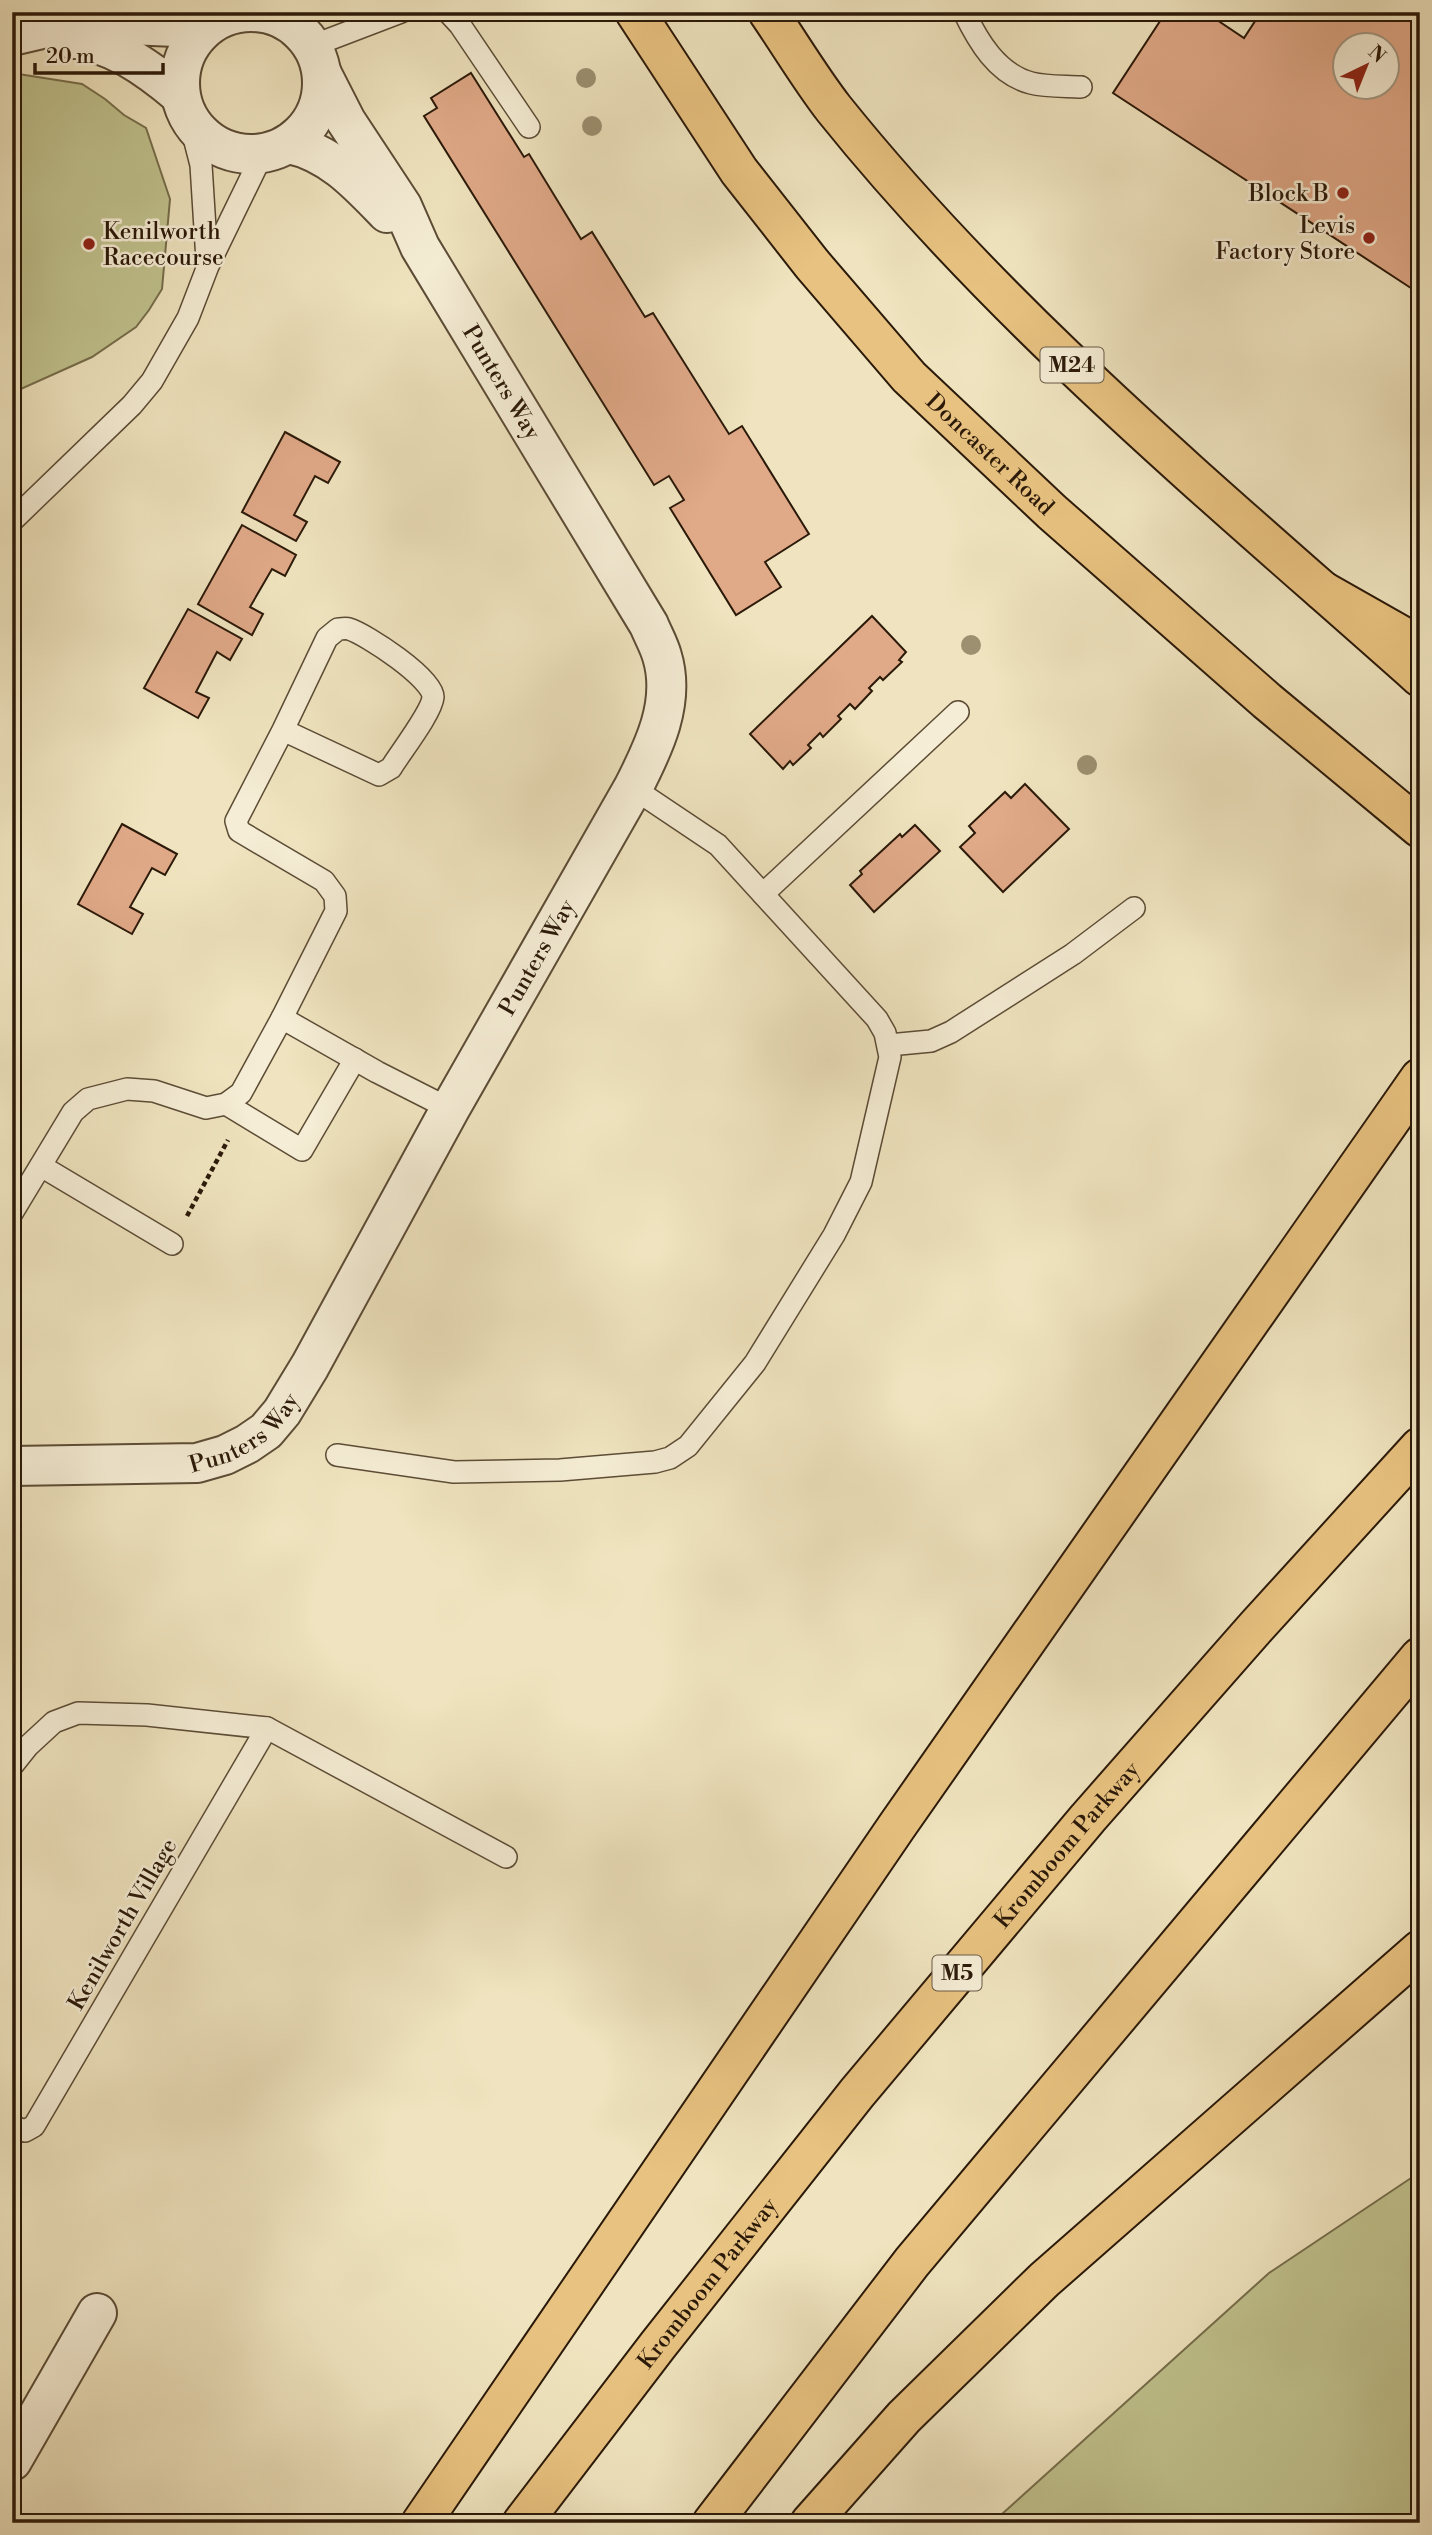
<svg xmlns="http://www.w3.org/2000/svg" width="1432" height="2535" font-family="'Libre Bodoni',serif">
	<style>
		.green { fill: #c0c28e; stroke: #766e4c; stroke-width: 2 }
		.building { fill: #e0a988; stroke: #2b1909; stroke-width: 2; fill-rule: evenodd }
		.lines { fill: none; stroke-linecap: round; stroke-linejoin: round }
		.service-casing { stroke: #5c4c36; stroke-width: 24 }
		.minor-casing { stroke: #5c4c36; stroke-width: 42 }
		.primary-casing { stroke: #2b1909; stroke-width: 42 }
		.motorway-casing { stroke: #2b1909; stroke-width: 42 }
		.path { stroke: #2b1909; stroke-width: 4.5; stroke-dasharray: 5 3.5; stroke-linecap: butt }
		.service { stroke: #f5edd5; stroke-width: 21 }
		.minor { stroke: #f5edd5; stroke-width: 38 }
		.primary { stroke: #e8c280; stroke-width: 38 }
		.motorway { stroke: #e8c280; stroke-width: 38 }
		.tree { fill: #9c9071 }
		.poi-dot { fill: #8f2418; stroke: #f5edd5; stroke-width: 2.5 }
		.labels { text-anchor: middle; stroke-width: 5; stroke-linejoin: round; paint-order: stroke }
		.shield { fill: #f5edd5; stroke: #685946; stroke-width: 2 }
		.shield-label { font-size: 21px; font-weight: bold; fill: #2b1909 }
		.poi-label { font-size: 23px; fill: #2b1909; stroke: #f5edd5; text-anchor: end }
		.street-label { font-size: 23px; fill: #2b1909; stroke: #f5edd5 }
	</style>
	<rect width="100%" height="100%" fill="#efe4bf"/>
	<filter id="stains"><feTurbulence type="fractalNoise" baseFrequency=".00286" numOctaves="4"/><feColorMatrix values="0 0 0 0 .2 0 0 0 0 .09 0 0 0 0 .02 0 0 0 .5 -.17"/></filter>
	<radialGradient id="worn" r=".72"><stop offset=".6" stop-color="#630" stop-opacity="0"/><stop offset="1" stop-color="#630" stop-opacity=".3"/></radialGradient>
	<g class="green">
		<polygon points="12,73 82,84 105,99 124,115 146,128 170,199 162,289 149,310 136,327 92,357 12,393"/>
		<polygon points="1420,2172 1420,2523 992,2523 1269,2273"/>
	</g>
	<g class="building">
		<path d="M1166,12H1205L1244,38L1261,12H1420V294L1113,93ZM1344,46H1386V88H1344Z"/>
		<polygon points="471,73 524,157 529,154 581,239 592,232 645,317 653,313 729,434 742,426 809,534 765,562 781,587 736,615 670,508 684,500 669,476 654,485 424,116 437,108 431,98"/>
		<polygon points="285,432 340,462 328,483 315,476 294,515 307,522 296,541 242,512"/>
		<polygon points="242,525 296,555 285,576 272,569 250,607 263,614 252,635 198,604"/>
		<polygon points="188,609 242,639 230,660 217,652 196,692 209,698 198,718 144,688"/>
		<polygon points="872,616 906,652 899,660 902,662 883,680 880,677 869,688 872,691 855,709 850,704 838,716 841,719 823,737 820,733 808,745 811,748 793,765 790,761 783,769 750,734"/>
		<polygon points="1025,784 1069,829 1003,892 960,847 975,833 969,826 1005,792 1011,798"/>
		<polygon points="122,824 177,854 165,875 152,868 130,907 143,914 132,934 78,904"/>
		<polygon points="915,825 940,851 874,912 850,885 862,874 860,871 900,834 902,837"/>
	</g>
	<g class="lines">
		<g class="service-casing">
			<g id="service">
				<polyline points="448,12 460,25 529,127"/>
				<path d="M964,12C978,41 997,74 1031,83C1046,87 1065,86 1081,87"/>
				<polyline points="312,46 401,12"/>
				<polyline points="190,122 201,165 207,260"/>
				<polyline points="12,521 132,405 152,381 188,318 208,266 262,155"/>
				<polyline points="763,894 958,712"/>
				<polyline points="282,1018 377,1072 450,1109"/>
				<polyline points="889,1045 931,1041 951,1032 1073,954 1134,908"/>
				<polyline points="226,1104 302,1150 355,1059"/>
				<polyline points="41,1166 172,1244"/>
				<path d="M12,1213L73,1112L88,1099L127,1089L154,1091L206,1108L226,1104L241,1093L282,1018L336,911L335,896L324,881L239,831L236,821L283,730L327,638L338,629C342,629 346,628 349,629C366,634 434,679 433,697C432,712 400,753 391,768L379,775L283,730"/>
				<polyline points="337,1455 454,1472 560,1470 655,1462 670,1458 688,1446 755,1363 834,1235 861,1182 890,1057 885,1033 877,1019 718,845 633,788"/>
				<polyline points="12,1766 28,1746 54,1722 78,1713 147,1715 267,1728 506,1857"/>
				<polyline points="12,2126 25,2131 34,2126 267,1728"/>
			</g>
		</g>
		<g class="minor-casing">
			<g id="minor">
				<circle cx="251" cy="83" r="71"/>
				<polyline points="12,36 59,25 81,23 176,27 212,23"/>
				<path d="M68,38C111,41 148,68 180,95"/>
				<path d="M289,144C331,153 358,183 387,213"/>
				<path id="s1" d="M12,1466L197,1463L225,1455L247,1444L266,1431L282,1412L310,1366L450,1109L633,788C654,747 676,702 662,656C659,645 653,635 649,625L420,247L402,206L346,121L322,74"/>
				<polyline points="12,2461 97,2313"/>
			</g>
		</g>
		<g class="primary-casing">
			<g id="primary">
				<path id="s2" d="M635,12L739,171L812,264L909,377L1052,512L1267,701L1420,828"/>
				<path d="M768,12C790,44 810,78 834,109C1005,322 1217,496 1420,677"/>
			</g>
		</g>
		<g class="motorway-casing">
			<g id="motorway">
				<polyline points="1323,591 1420,646"/>
				<polyline points="421,2523 897,1826 1420,1078"/>
				<path id="s3" d="M522,2523L658,2345L857,2093L1088,1818L1256,1627L1420,1447"/>
				<polyline points="712,2523 912,2262 1420,1657"/>
				<polyline points="810,2523 904,2417 1044,2280 1420,1950"/>
			</g>
		</g>
		<polyline class="path" points="187,1216 228,1140"/>
		<use href="#service" class="service"/>
		<use href="#minor" class="minor"/>
		<use href="#primary" class="primary"/>
		<use href="#motorway" class="motorway"/>
	</g>
	<g class="tree">
		<circle cx="586" cy="78" r="10"/>
		<circle cx="592" cy="126" r="10"/>
		<circle cx="971" cy="645" r="10"/>
		<circle cx="1087" cy="765" r="10"/>
	</g>
	<g class="poi-dot">
		<circle cx="1343" cy="193" r="7"/>
		<circle cx="1369" cy="238" r="7"/>
		<circle cx="89" cy="244" r="7"/>
	</g>
	<g class="labels">
		<g class="shield">
			<rect x="1040.5" y="347.5" width="63" height="35" rx="5"/>
			<rect x="932.5" y="1955.5" width="49" height="35" rx="5"/>
		</g>
		<g class="shield-label">
			<text x="1072" y="372">M24</text>
			<text x="957" y="1980">M5</text>
		</g>
		<g class="poi-label">
			<text x="1329" y="201">Block B</text>
			<text x="1355" y="233">Levis<tspan x="1355" dy="26">Factory Store</tspan></text>
			<text x="103" y="239" text-anchor="start">Kenilworth<tspan x="103" dy="26">Racecourse</tspan></text>
		</g>
		<g class="street-label">
			<text transform="translate(502 382) rotate(59)" y="8">Punters Way</text>
			<text dy="8" stroke="none"><textPath href="#s2" startOffset="569">Doncaster Road</textPath></text>
			<text dy="8" stroke="none"><textPath href="#s1" startOffset="808">Punters Way</textPath></text>
			<text dy="8" stroke="none"><textPath href="#s1" startOffset="242">Punters Way</textPath></text>
			<text dy="8" stroke="none"><textPath href="#s3" startOffset="870">Kromboom Parkway</textPath></text>
			<text transform="translate(122 1924) rotate(-60)" y="8">Kenilworth Village</text>
			<text dy="8" stroke="none"><textPath href="#s3" startOffset="303">Kromboom Parkway</textPath></text>
		</g>
	</g>
	<rect width="1432" height="2535" fill="none" stroke="#efe4bf" stroke-width="42"/>
	<rect x="14" y="14" width="1404" height="2507" fill="none" stroke="#2b1909" stroke-width="3.5"/>
	<rect x="21" y="21" width="1390" height="2493" fill="none" stroke="#2b1909" stroke-width="2"/>
	<g transform="translate(1366 66) rotate(43)"><circle r="33" fill="#f5edd5" stroke="#a49883" stroke-width="2"/>
	<path d="M0-5L12 26L0 18L-12 26Z" fill="#8f2418"/>
	<text y="-10" font-size="19" font-weight="bold" text-anchor="middle" fill="#2b1909">N</text>
	</g>
	<path d="M35 63v10h128v-10" fill="none" stroke="#2b1909" stroke-width="3.5"/>
	<text x="46" y="63" font-size="21" fill="#2b1909" stroke="#f5edd5" stroke-width="5" paint-order="stroke">20 m</text>
	<rect width="100%" height="100%" filter="url(#stains)"/>
	<rect width="100%" height="100%" fill="url(#worn)"/>
</svg>
